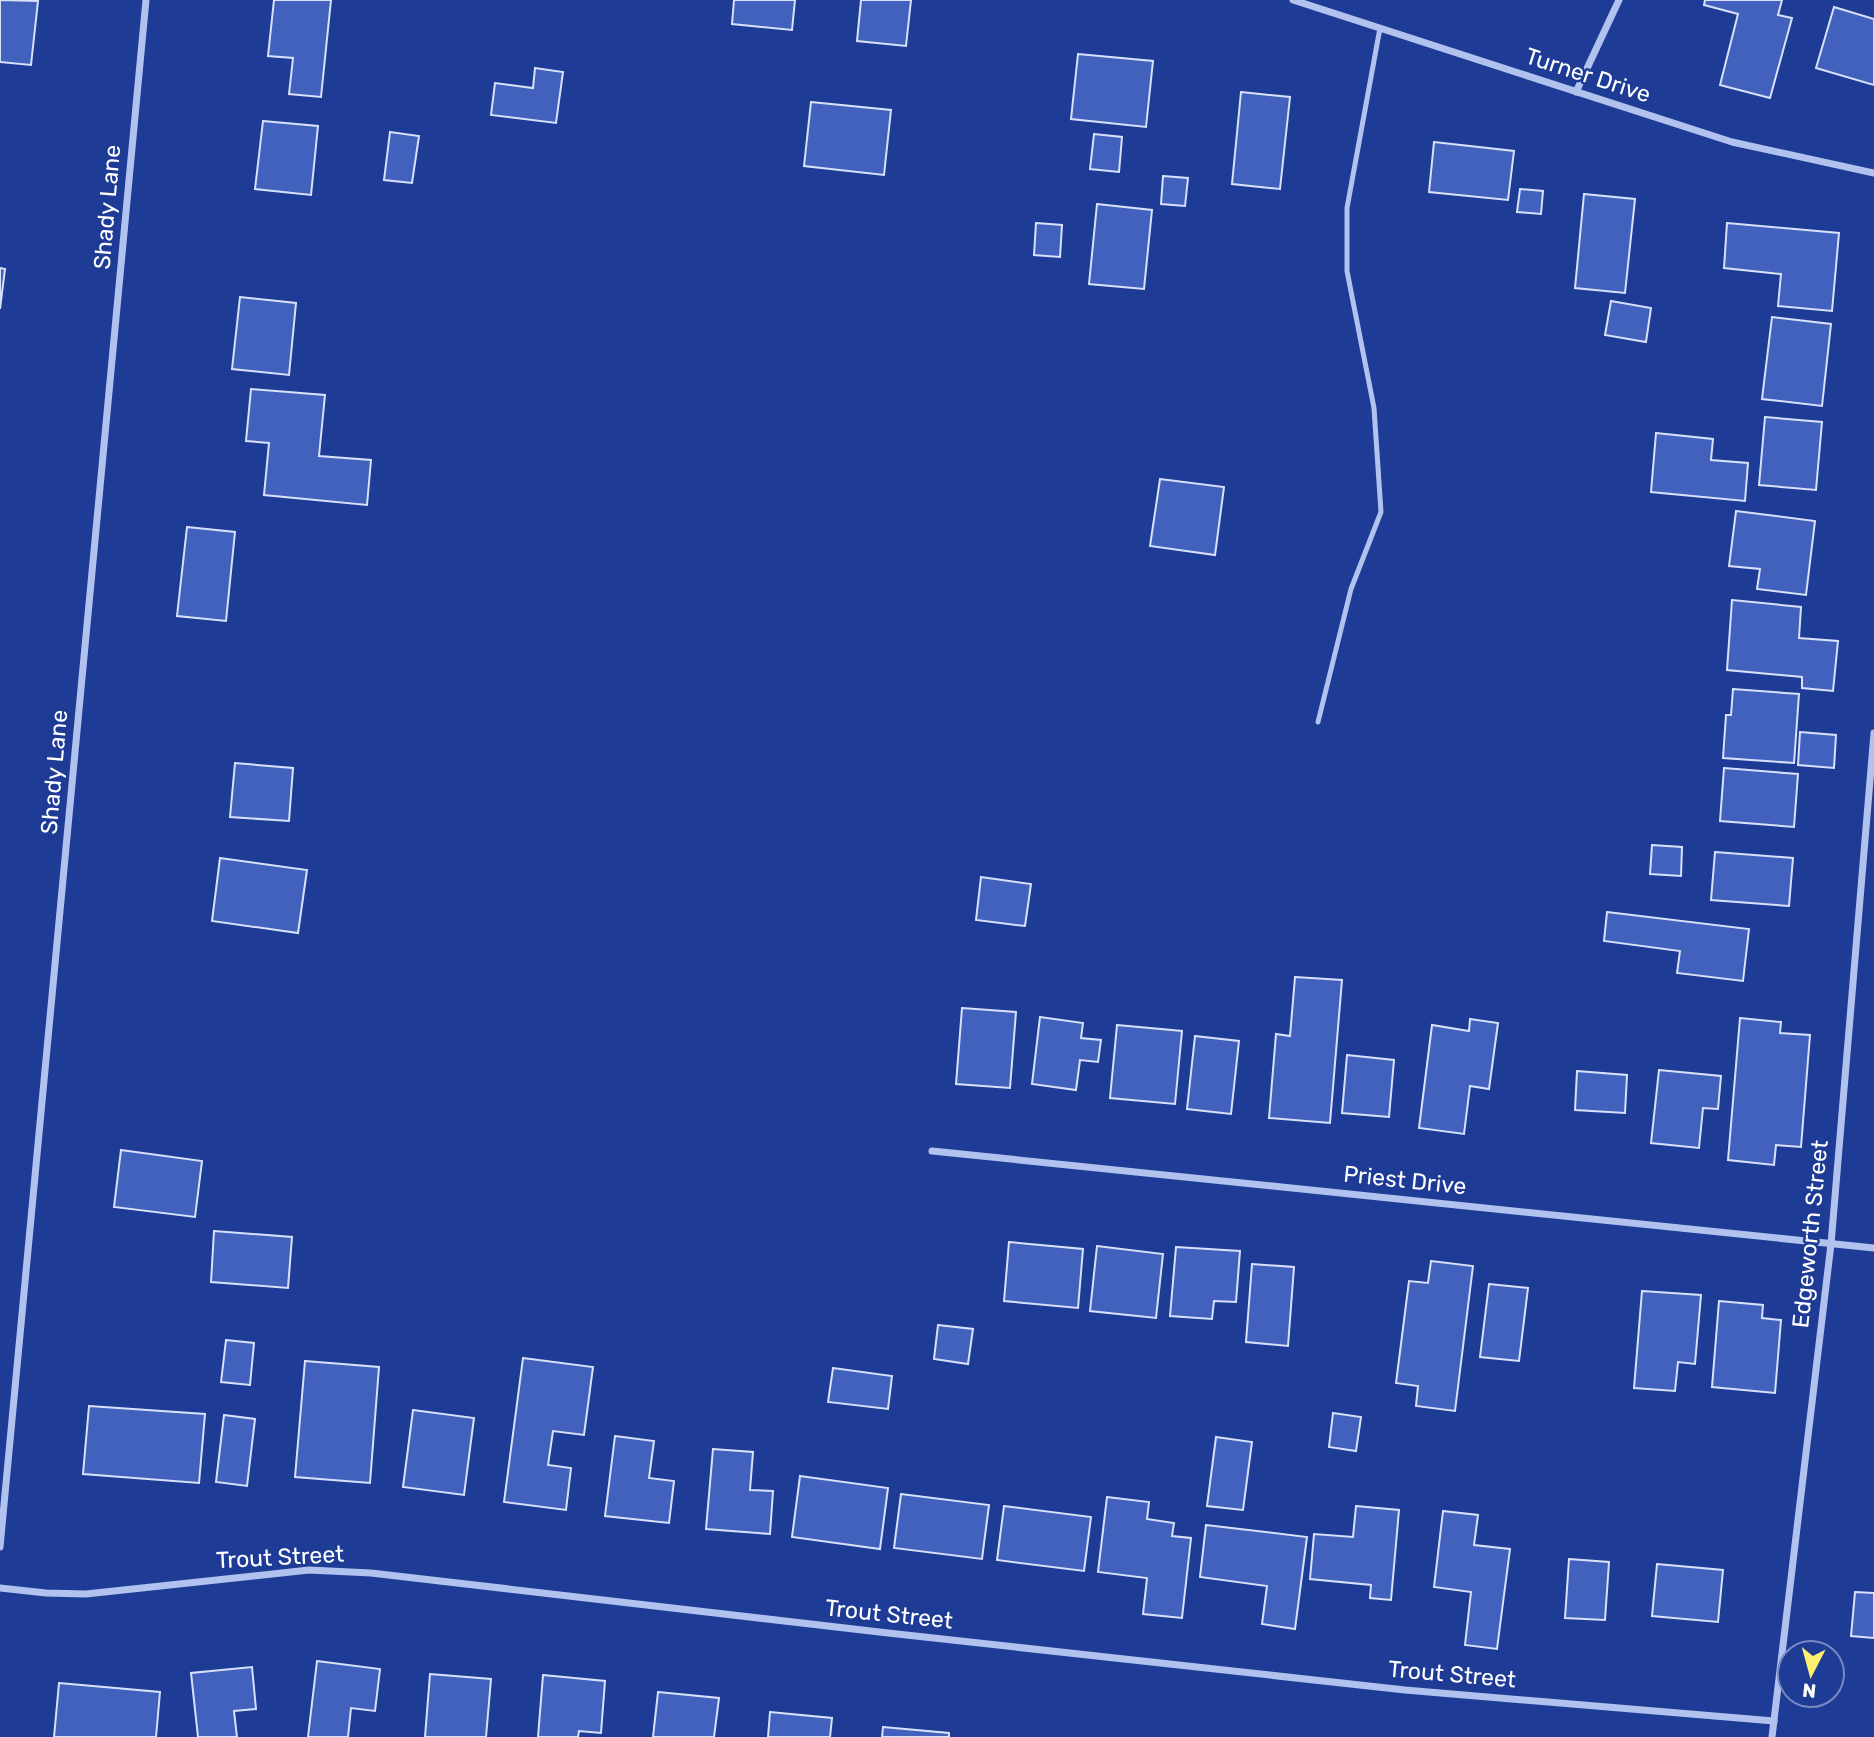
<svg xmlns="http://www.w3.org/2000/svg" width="1874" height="1737" font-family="Rubik,sans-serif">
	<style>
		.building { fill: #4261bc; stroke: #d8e1fb; stroke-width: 2 }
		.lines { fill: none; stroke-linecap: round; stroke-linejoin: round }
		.service { stroke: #b2c2ef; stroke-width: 5 }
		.minor { stroke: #b2c2ef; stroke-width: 7 }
		.labels { text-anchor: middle; stroke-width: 5; stroke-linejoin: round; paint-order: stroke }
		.street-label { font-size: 23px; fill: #fff; stroke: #1e3b96 }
	</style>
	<rect width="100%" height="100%" fill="#1e3b96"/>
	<g class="building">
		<polygon points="0,0 38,1 31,65 0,62"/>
		<polygon points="274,0 331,0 321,97 289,94 293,58 268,56"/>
		<polygon points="734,0 795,0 792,30 732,24"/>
		<polygon points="861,0 911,0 906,46 857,41"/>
		<polygon points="1705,0 1782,0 1778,15 1792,18 1770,98 1720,85 1738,14 1704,5"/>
		<polygon points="1834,7 1874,19 1874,85 1816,68"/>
		<polygon points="1078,54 1153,61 1146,127 1071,119"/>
		<polygon points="535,68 563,72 556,123 491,115 495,83 533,88"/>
		<polygon points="1241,92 1290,97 1280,189 1232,184"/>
		<polygon points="811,102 891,110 884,175 804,166"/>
		<polygon points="263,121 318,126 311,195 255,189"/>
		<polygon points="390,132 419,136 412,183 384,180"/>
		<polygon points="1094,134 1122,137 1119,172 1090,169"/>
		<polygon points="1434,142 1514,151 1508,200 1429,192"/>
		<polygon points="1163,176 1188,178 1185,206 1161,204"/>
		<polygon points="1520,189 1543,191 1541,214 1517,212"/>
		<polygon points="1584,194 1635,199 1625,293 1575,288"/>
		<polygon points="1097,204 1152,210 1144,289 1089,284"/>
		<polygon points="1036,223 1062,225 1060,257 1034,255"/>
		<polygon points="1727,223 1839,233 1832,311 1778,306 1781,274 1724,268"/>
		<polygon points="0,268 5,269 0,309"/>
		<polygon points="240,297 296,303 289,375 232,369"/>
		<polygon points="1611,301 1651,308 1646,342 1605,335"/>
		<polygon points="1772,317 1831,324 1822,406 1762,399"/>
		<polygon points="251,389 325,395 319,456 371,460 367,505 264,495 269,443 246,441"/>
		<polygon points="1765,417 1822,422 1816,490 1759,485"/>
		<polygon points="1656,433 1713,439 1711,460 1748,463 1745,501 1651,492"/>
		<polygon points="1160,479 1224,487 1215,555 1150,546"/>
		<polygon points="1736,511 1815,521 1806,595 1757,589 1760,569 1729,566"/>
		<polygon points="187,527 235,532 226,621 177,616"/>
		<polygon points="1732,600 1801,607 1799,638 1838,641 1833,691 1802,688 1802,677 1727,670"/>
		<polygon points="1733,689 1799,694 1794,763 1723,758 1726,715 1731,715"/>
		<polygon points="1800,732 1836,735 1834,768 1798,765"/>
		<polygon points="235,763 293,768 289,821 230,817"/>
		<polygon points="1724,768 1798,774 1794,827 1720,821"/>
		<polygon points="1652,845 1682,847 1681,876 1650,874"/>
		<polygon points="1715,852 1793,858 1789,906 1711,900"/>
		<polygon points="220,858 307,870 298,933 212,921"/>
		<polygon points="981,877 1031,884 1025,926 976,920"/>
		<polygon points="1607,912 1749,929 1743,981 1677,973 1680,951 1604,941"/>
		<polygon points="1295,977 1342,980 1330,1123 1269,1118 1276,1034 1290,1036"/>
		<polygon points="962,1008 1016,1012 1010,1088 956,1084"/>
		<polygon points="1040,1017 1083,1023 1081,1038 1101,1040 1098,1062 1080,1060 1076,1090 1032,1084"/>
		<polygon points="1740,1018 1781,1022 1780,1033 1810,1035 1801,1147 1776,1145 1774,1165 1728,1160"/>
		<polygon points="1470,1019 1498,1023 1489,1089 1470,1086 1464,1134 1419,1128 1432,1025 1469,1031"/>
		<polygon points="1117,1025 1182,1031 1175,1104 1110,1098"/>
		<polygon points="1195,1036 1239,1041 1231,1114 1187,1109"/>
		<polygon points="1347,1055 1394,1060 1389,1117 1342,1113"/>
		<polygon points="1659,1070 1721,1076 1718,1109 1703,1108 1699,1148 1651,1143"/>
		<polygon points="1577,1071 1627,1075 1625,1113 1575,1110"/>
		<polygon points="121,1150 202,1161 195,1217 114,1207"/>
		<polygon points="214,1231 292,1237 288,1288 211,1282"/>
		<polygon points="1009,1242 1083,1249 1078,1308 1004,1301"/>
		<polygon points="1097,1246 1163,1254 1156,1318 1090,1311"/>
		<polygon points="1176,1247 1240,1251 1236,1302 1214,1301 1212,1319 1170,1316"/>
		<polygon points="1431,1261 1473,1266 1455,1411 1416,1406 1418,1386 1396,1383 1409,1281 1428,1283"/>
		<polygon points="1252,1264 1294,1267 1288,1346 1246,1342"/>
		<polygon points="1489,1284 1528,1288 1519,1361 1480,1357"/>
		<polygon points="1642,1291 1701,1295 1695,1364 1678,1362 1675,1391 1634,1388"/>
		<polygon points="1719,1301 1763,1305 1762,1318 1781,1320 1775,1393 1712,1387"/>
		<polygon points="938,1325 973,1329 968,1364 934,1359"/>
		<polygon points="226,1340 254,1343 250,1385 221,1382"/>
		<polygon points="523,1358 593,1367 584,1435 553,1431 548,1465 571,1468 566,1510 504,1502"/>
		<polygon points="305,1361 379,1367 370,1483 295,1477"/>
		<polygon points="833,1368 892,1376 888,1409 828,1402"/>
		<polygon points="89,1406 205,1414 199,1483 83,1474"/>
		<polygon points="413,1410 474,1418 464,1495 403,1487"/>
		<polygon points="1333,1413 1361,1417 1356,1451 1329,1447"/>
		<polygon points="224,1415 255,1419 247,1486 216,1482"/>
		<polygon points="615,1436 654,1441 649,1478 674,1481 669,1523 605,1516"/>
		<polygon points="1216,1437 1252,1442 1243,1510 1207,1506"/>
		<polygon points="713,1449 753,1452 750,1490 773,1491 770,1534 706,1529"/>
		<polygon points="800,1476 888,1488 880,1549 792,1537"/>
		<polygon points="901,1494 989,1505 982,1559 894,1548"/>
		<polygon points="1107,1497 1149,1502 1147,1519 1174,1523 1172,1536 1191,1538 1182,1618 1143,1614 1147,1578 1098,1572"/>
		<polygon points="1004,1506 1091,1517 1084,1571 997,1560"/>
		<polygon points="1356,1506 1399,1510 1391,1600 1370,1598 1371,1585 1310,1579 1314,1534 1353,1537"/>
		<polygon points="1443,1511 1478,1515 1474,1545 1510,1549 1497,1649 1465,1645 1471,1592 1434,1587"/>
		<polygon points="1206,1525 1307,1537 1295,1629 1262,1624 1267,1586 1200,1577"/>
		<polygon points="1569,1559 1609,1562 1605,1620 1565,1618"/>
		<polygon points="1657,1564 1723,1570 1718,1622 1652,1616"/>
		<polygon points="1855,1592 1874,1593 1874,1638 1851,1636"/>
		<polygon points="317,1661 380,1669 375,1711 351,1708 348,1737 308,1737"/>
		<polygon points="252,1667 256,1709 234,1711 237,1737 198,1737 191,1673"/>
		<polygon points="430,1674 491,1679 486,1737 425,1737"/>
		<polygon points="543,1675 605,1681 601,1733 579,1731 578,1737 538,1737"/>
		<polygon points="59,1683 160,1692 156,1737 54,1737"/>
		<polygon points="658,1692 719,1698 714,1737 653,1737"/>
		<polygon points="770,1712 832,1718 830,1737 768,1737"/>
		<polygon points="883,1727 949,1733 949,1737 882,1737"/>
	</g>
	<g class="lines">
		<polyline class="service" points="1318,722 1351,589 1381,512 1374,408 1347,271 1347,208 1380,28"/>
		<g class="minor">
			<polyline points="1293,0 1732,142 1874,173"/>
			<polyline points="1576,92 1619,0"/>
			<polyline points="932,1151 1874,1248"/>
			<polyline points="0,1547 146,0"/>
			<polyline points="0,1588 46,1593 86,1594 309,1570 371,1573 888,1633 1405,1690 1774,1721"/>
			<polyline points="1772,1737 1831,1244 1874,733"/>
		</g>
	</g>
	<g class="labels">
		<g class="street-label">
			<text transform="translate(1588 75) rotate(18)" y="8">Turner Drive</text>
			<text transform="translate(107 207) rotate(-85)" y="8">Shady Lane</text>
			<text transform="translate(54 772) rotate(-85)" y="8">Shady Lane</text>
			<text transform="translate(1405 1180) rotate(6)" y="8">Priest Drive</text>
			<text transform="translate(1810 1234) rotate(-84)" y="8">Edgeworth Street</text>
			<text transform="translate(280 1557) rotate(-3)" y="8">Trout Street</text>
			<text transform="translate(889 1614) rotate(6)" y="8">Trout Street</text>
			<text transform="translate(1452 1674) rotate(5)" y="8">Trout Street</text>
		</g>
	</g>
	<g transform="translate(1811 1674) rotate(186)"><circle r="33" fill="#1e3b96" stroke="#7889c0" stroke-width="2"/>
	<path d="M0-5L12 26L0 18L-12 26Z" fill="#fef171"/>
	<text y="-10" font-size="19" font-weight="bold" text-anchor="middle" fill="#ffffff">N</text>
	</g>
</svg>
